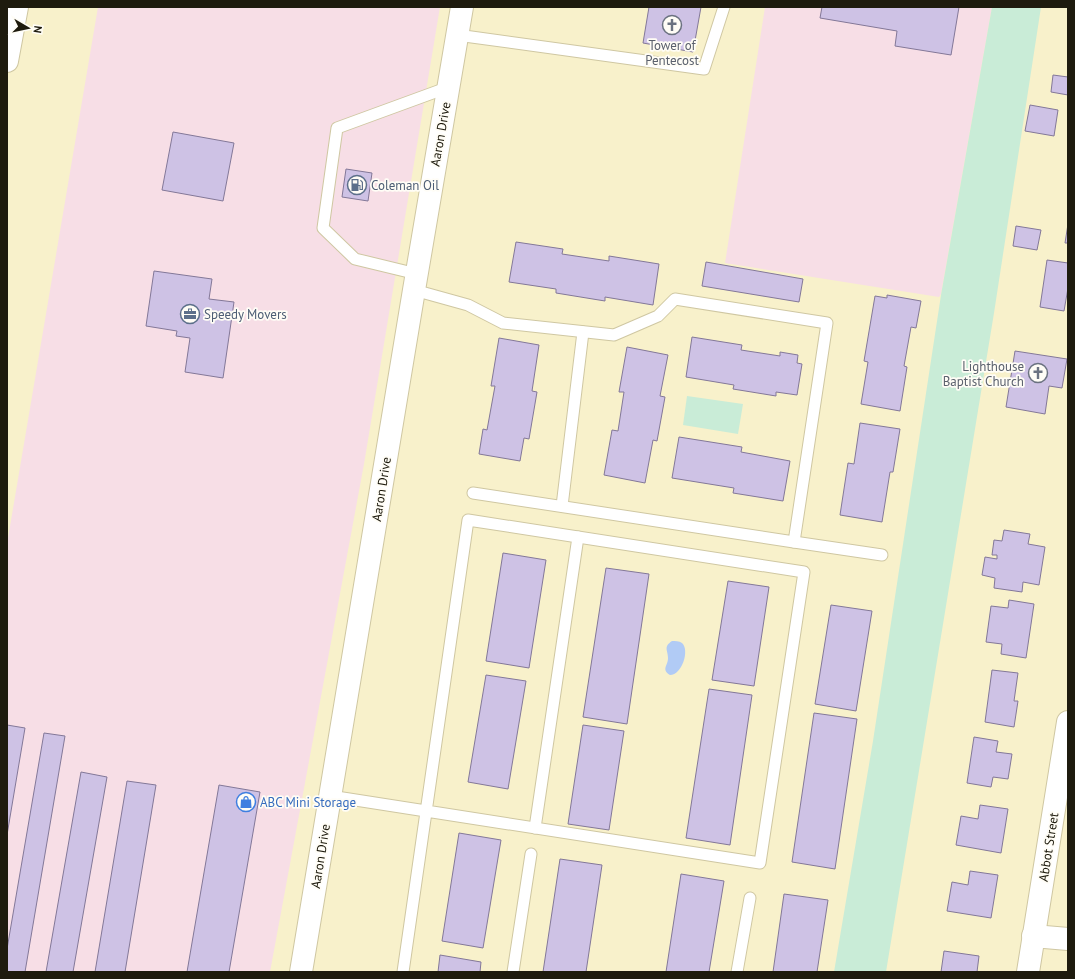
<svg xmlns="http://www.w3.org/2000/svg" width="1075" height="979" font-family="'PT Sans',sans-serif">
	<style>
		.commercial { fill: #f7dee6 }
		.green { fill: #c9ecd7 }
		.water { fill: #b1cbf5 }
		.building { fill: #cec2e5; stroke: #837898 }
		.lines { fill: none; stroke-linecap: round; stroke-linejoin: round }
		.service-casing { stroke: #cfc7a2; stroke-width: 13 }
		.minor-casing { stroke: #cfc7a2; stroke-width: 24 }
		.tertiary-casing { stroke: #cfc7a2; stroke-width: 24 }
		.motorway-casing { stroke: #cfc7a2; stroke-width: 24 }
		.service { stroke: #fff; stroke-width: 11 }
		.minor { stroke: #fff; stroke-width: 22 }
		.tertiary { stroke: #fff; stroke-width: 22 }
		.motorway { stroke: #fff; stroke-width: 22 }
		.labels { text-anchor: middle; stroke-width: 3.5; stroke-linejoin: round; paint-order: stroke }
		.worship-label { font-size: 13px; fill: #5b616d; stroke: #fffdf6 }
		.street-label { font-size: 13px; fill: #1e1b0e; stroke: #fffdf6 }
		.service-label { font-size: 13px; fill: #4e5e75; stroke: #fffdf6; text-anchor: start }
		.shop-label { font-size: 13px; fill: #366cbe; stroke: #fffdf6; text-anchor: start }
	</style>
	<rect width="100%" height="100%" fill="#f8f1cb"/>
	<g class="commercial">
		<polygon points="98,7 440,7 364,464 270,972 7,972 7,544"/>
		<polygon points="765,7 992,7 941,294 939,297 725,263"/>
	</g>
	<g class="green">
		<polygon points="992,7 1041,7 994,313 886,972 834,972 873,741 941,295"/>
		<polygon points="687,396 743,404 738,434 683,425"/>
	</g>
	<path class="water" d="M672,641C675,641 679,641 682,643C690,650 682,675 670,675C661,669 668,666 668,658C668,650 663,647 672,641Z"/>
	<g class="building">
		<polygon points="649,7 701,7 693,52 643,43"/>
		<polygon points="822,7 959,7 951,55 895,46 897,31 820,18"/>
		<polygon points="1053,75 1068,77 1068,95 1051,92"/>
		<polygon points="1030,105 1058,110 1054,136 1025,131"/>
		<polygon points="173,132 234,143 223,201 162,190"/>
		<polygon points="346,169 372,173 368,201 342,197"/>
		<polygon points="1068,224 1068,243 1065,243"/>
		<polygon points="1016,226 1041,230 1037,250 1013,246"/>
		<polygon points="516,242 563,249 562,254 609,261 609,256 659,264 653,305 605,297 605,301 556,293 556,289 509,282"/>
		<polygon points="1047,260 1068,263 1068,288 1064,311 1040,307"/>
		<polygon points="706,262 803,279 799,302 702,286"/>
		<polygon points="154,271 212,279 209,299 234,302 223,378 185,372 190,338 176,336 177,331 146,326"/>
		<polygon points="887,295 921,301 916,328 911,327 904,366 907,367 900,411 861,404 868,362 864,361 875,296 887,298"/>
		<polygon points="692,337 742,345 741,350 780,356 780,352 798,355 797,363 802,364 797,395 776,392 776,396 733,389 734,385 686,377"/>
		<polygon points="499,338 539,345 532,391 537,392 529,439 524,438 520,461 479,454 483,429 487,430 495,386 491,386"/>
		<polygon points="627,347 668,355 660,396 665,397 657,441 653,440 645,483 604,475 612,430 618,431 624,392 619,392"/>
		<polygon points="1015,351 1067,359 1062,388 1049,386 1045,414 1006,407"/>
		<polygon points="860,423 900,429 893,472 890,472 882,522 840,515 848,463 854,464"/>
		<polygon points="679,437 742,447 741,452 790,461 783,501 733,493 734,488 672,478"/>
		<polygon points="1004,530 1030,534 1028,544 1045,547 1039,585 1023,582 1022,592 994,588 995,578 982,575 985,557 997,559 997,555 992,555 994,540 1002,541"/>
		<polygon points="503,553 546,560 529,668 486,661"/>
		<polygon points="606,568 649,574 627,724 583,717"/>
		<polygon points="728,581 769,587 754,686 712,680"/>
		<polygon points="1009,600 1034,604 1026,658 1001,654 1002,644 986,642 991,606 1008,608"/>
		<polygon points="831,605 872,611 856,711 815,704"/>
		<polygon points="992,670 1018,673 1014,701 1018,701 1014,727 985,722"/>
		<polygon points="486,675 526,681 508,789 468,782"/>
		<polygon points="709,689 752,695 730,845 686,838"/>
		<polygon points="814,713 857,719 835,869 792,862"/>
		<polygon points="7,725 25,728 7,835"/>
		<polygon points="583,725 624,731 609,830 568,824"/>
		<polygon points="44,733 65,736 25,972 7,972 7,949"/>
		<polygon points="974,737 998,741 996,752 1012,754 1008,779 993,777 991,787 967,783"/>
		<polygon points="81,772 107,777 73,972 46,972"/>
		<polygon points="127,781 156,785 125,972 95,972"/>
		<polygon points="219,785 260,792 229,972 187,972"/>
		<polygon points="980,805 1008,809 1001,853 956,845 961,816 978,819"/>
		<polygon points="459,833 501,840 483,948 442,941"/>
		<polygon points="560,859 602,865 586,972 543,972"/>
		<polygon points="970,871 998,875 991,918 947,911 952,882 968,885"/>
		<polygon points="681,874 724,881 709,972 666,972"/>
		<polygon points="784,894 828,900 817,972 773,972"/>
		<polygon points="944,951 979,956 977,972 941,972"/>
		<polygon points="440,955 481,962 480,972 438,972"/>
	</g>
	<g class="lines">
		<g class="service-casing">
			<g id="service">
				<polyline points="457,35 704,69 724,7"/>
				<polyline points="417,274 355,259 323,228 337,128 449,87"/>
				<polyline points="414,290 468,305 503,323 614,335 658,316 675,299 827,323 794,542 473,493"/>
				<polyline points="562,506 583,332"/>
				<polyline points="794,542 882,555"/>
				<polyline points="330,796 426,811 760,863 804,572 468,520 403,972"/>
				<polyline points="535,828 578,537"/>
				<polyline points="513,972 531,854"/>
				<polyline points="737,972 750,898"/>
			</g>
		</g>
		<g class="minor-casing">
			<g id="minor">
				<polyline points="1033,936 1068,939"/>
				<polyline points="1028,972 1068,722"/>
			</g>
		</g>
		<g class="tertiary-casing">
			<polyline id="tertiary" points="301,972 414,290 462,7"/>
		</g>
		<g class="motorway-casing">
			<polyline id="motorway" points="7,61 17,7"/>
		</g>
		<use href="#service" class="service"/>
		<use href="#minor" class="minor"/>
		<use href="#tertiary" class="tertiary"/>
		<use href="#motorway" class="motorway"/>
	</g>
	<defs>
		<g id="church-ring" transform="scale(1)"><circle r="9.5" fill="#fffdf6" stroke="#6b7280" stroke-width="1.5"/><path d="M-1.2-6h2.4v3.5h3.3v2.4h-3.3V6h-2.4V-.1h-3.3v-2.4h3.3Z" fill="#6b7280"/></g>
		<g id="fuel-ring" transform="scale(1)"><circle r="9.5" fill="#fffdf6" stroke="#5c6f8a" stroke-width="1.5"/><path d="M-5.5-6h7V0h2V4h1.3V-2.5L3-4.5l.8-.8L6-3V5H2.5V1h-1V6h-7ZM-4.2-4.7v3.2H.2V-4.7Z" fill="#5c6f8a"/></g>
		<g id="office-ring" transform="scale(1)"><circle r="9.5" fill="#fffdf6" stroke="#5c6f8a" stroke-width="1.5"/><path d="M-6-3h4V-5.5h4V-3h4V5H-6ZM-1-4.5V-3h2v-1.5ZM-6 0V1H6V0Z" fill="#5c6f8a"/></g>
		<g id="shop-ring" transform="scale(1)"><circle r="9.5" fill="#fffdf6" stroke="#3f7fe0" stroke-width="1.5"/><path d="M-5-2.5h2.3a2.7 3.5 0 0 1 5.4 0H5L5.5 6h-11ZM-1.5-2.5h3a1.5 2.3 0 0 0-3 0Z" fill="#3f7fe0"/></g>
	</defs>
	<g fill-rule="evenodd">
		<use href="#church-ring" x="672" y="25"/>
		<use href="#fuel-ring" x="357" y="185"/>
		<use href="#office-ring" x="190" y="314"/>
		<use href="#church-ring" x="1038" y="373"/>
		<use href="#shop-ring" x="246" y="802"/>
	</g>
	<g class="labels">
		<g class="worship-label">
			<text x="672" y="50">Tower of<tspan x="672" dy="15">Pentecost</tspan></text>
			<text x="1024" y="371" text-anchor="end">Lighthouse<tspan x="1024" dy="15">Baptist Church</tspan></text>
		</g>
		<g class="street-label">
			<text transform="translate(440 134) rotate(-80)" y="5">Aaron Drive</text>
			<text transform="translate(381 489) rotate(-81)" y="5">Aaron Drive</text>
			<text transform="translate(1048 847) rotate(-81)" y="5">Abbot Street</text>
			<text transform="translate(320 856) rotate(-81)" y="5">Aaron Drive</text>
		</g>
		<g class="service-label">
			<text x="371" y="190">Coleman Oil</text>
			<text x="204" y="319">Speedy Movers</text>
		</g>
		<g class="shop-label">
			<text x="260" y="807">ABC Mini Storage</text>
		</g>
	</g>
	<rect width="1075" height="979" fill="none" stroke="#1e1b0e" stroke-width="16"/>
	<g transform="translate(28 28) rotate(99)" stroke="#fffdf6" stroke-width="3" paint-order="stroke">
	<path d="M0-3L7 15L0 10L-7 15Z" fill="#1e1b0e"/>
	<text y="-6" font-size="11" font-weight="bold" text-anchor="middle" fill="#1e1b0e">N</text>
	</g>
</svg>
